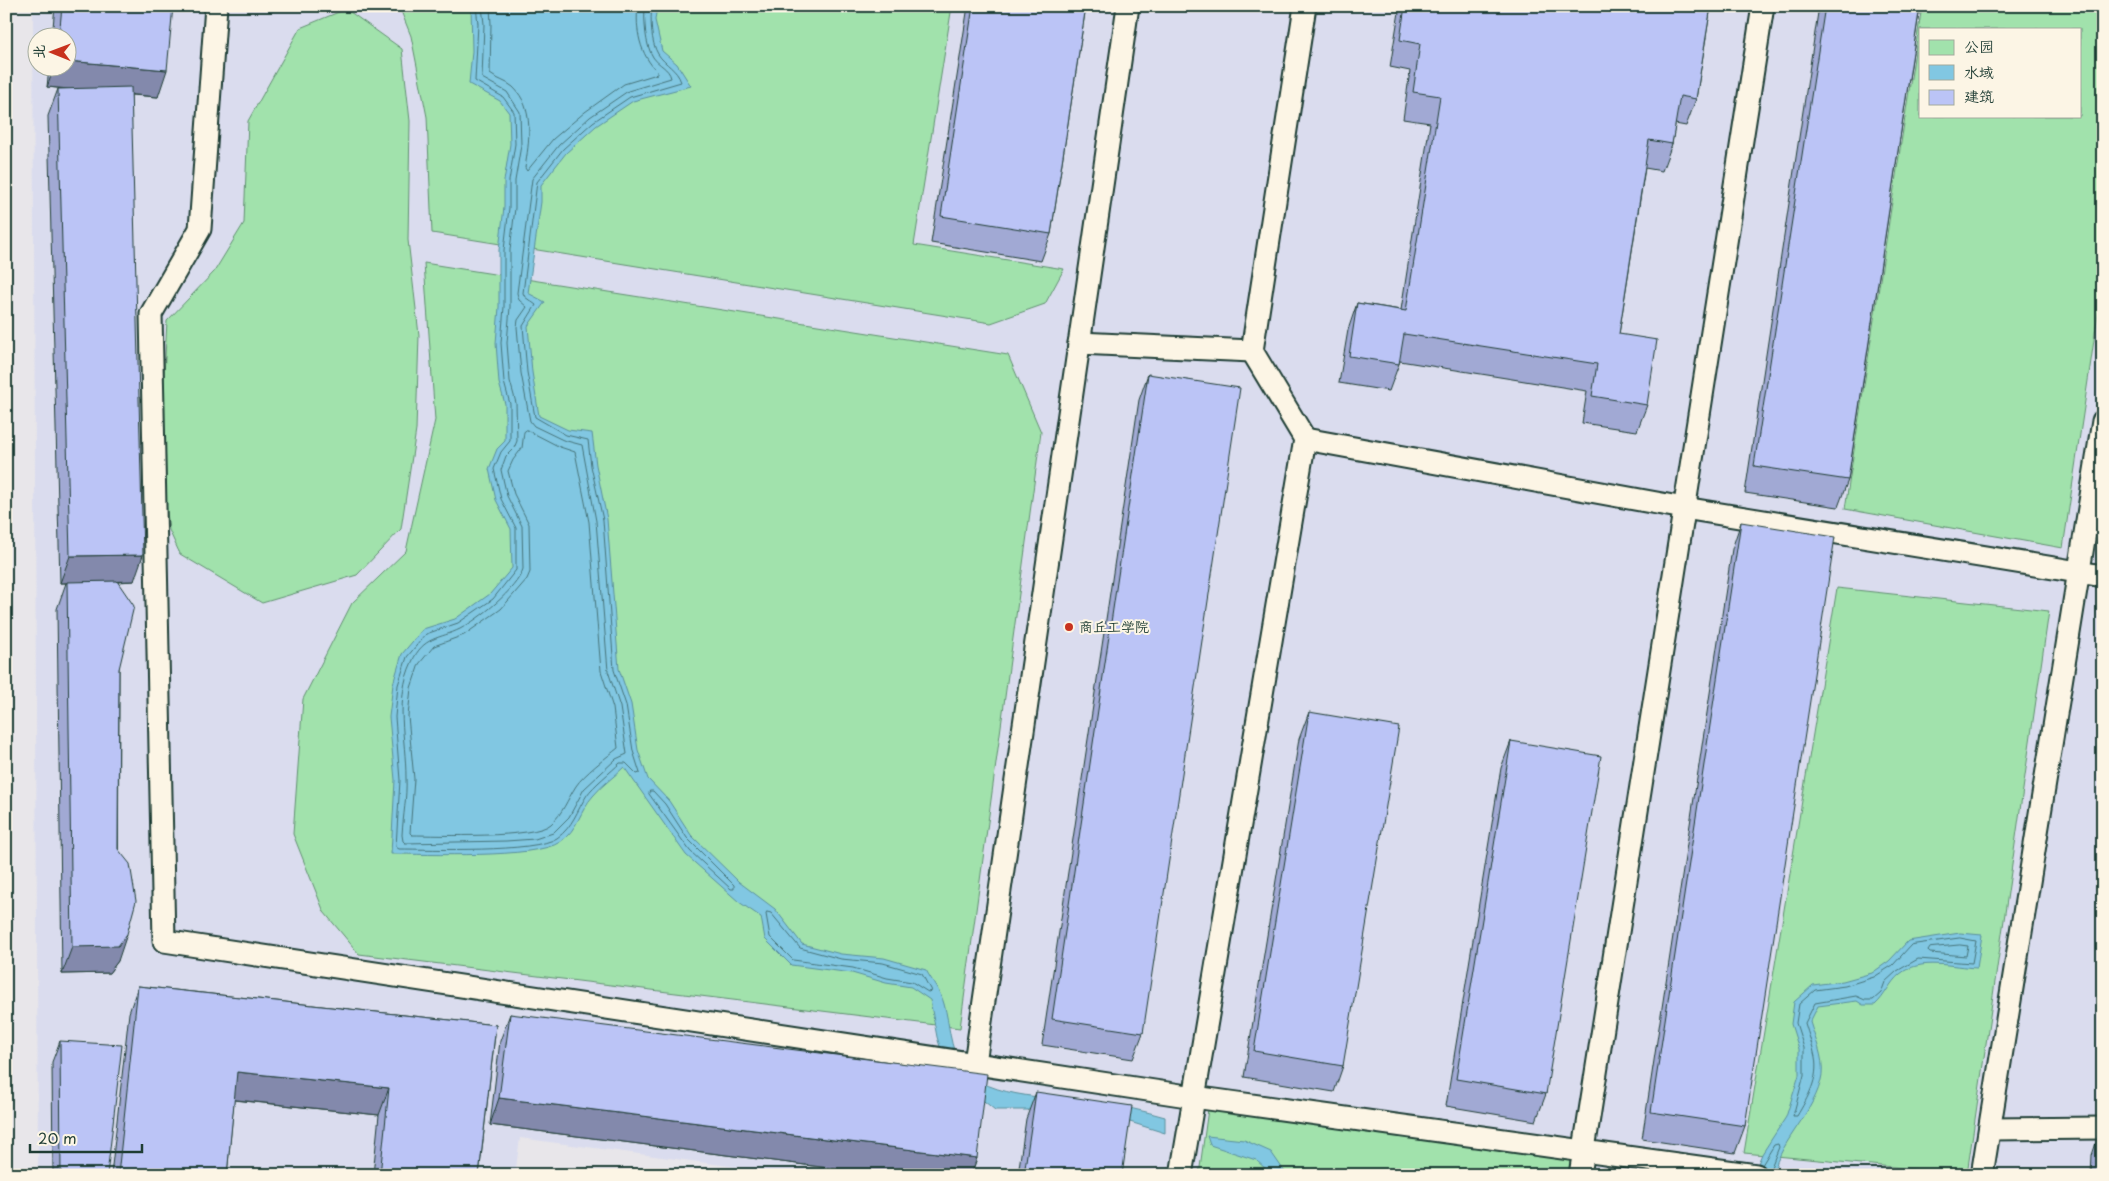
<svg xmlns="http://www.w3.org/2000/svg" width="2109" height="1181" font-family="'Playpen Sans','LXGW WenKai TC',sans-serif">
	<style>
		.built { fill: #dadcee; fill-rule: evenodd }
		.green { fill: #a1e2ac; stroke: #609070; fill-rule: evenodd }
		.water { fill: #81c7e2; stroke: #5a909c }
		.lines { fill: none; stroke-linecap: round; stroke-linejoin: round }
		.shore { stroke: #46747a; stroke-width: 1 }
		.service-casing { stroke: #1f3d34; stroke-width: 25 }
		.service { stroke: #fcf5e5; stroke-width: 21 }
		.wall { fill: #a1a9d4; stroke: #1f3d34 }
		.shaded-wall { fill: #8389ac; stroke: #1f3d34 }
		.building { fill: #bbc4f6; stroke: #1f3d34 }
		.poi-dot { fill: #c8321e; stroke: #fcf5e5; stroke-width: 2 }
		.labels { text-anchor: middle; stroke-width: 4; stroke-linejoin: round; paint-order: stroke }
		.poi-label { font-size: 14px; fill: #1f3d34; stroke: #fcf5e5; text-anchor: start }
	</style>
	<rect width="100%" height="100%" fill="#e8e6ea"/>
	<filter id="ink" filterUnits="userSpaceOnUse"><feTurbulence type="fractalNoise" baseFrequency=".02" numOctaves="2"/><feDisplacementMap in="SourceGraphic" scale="10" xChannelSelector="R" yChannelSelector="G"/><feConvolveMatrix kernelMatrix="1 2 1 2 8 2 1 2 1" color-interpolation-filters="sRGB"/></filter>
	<g filter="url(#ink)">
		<path class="built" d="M33,6H2103V1175H796L520,1138L515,1175H38ZM1920,29H2080V116H1920ZM38,38H68V68H38Z"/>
		<g class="green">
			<polygon points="399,6 952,6 914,245 1064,269 1045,304 991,323 432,233 427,117 411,36"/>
			<path d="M1922,6H2103V280L2063,548L1845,509ZM1920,29H2080V116H1920Z"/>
			<polygon points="346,9 402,49 410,121 408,240 419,335 416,430 401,529 357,575 262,603 180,554 169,530 165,493 162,411 167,321 214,272 244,223 248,121 300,28"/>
			<polygon points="424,263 1008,355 1041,432 960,1028 359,954 324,912 293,834 303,699 352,603 406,551 435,420"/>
			<polygon points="1837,588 2049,611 1967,1174 1744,1153"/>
			<polygon points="1208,1109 1575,1158 1572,1175 1199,1175"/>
		</g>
		<g class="water">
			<path d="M471,6H657L655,20L662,51L677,64L691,86L633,101L596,126L566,153L541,185V202L528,293L545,302L528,326L532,372L539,416L568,430L592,433L596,465L607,519L619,669L631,704L638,750L648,779L669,801L691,835L739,882L775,909L802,944L841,954L884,958L926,970C932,981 941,992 944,1004C950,1024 949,1048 962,1066C987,1101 1061,1097 1101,1103C1123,1106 1144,1111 1165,1117V1133L1130,1122L1046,1110H995L948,1072L937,1037L930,1000L911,987L886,983L852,973L791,965L765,939L761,917L739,902L686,855L624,767C614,777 602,785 593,796C580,810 578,830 560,842C535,859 426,854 391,854L395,780L389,717L393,684L402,654L423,629L455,619L490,594L512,568L511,529L496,500L489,469L497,449L505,441V404L499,383L496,343L499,307V250L504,207V181L510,144L509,113L500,101L469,84L472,51Z"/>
			<path d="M1960,933L1982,935L1977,968C1952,967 1921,957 1900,974C1889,983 1886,995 1875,1005H1863L1857,1001L1818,1006L1810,1022C1815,1039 1824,1057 1822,1075C1816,1112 1781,1138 1773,1175H1753L1762,1154L1786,1117L1799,1075V1049L1791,1024L1794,1002L1813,985L1843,981L1872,973L1889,961L1908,941Z"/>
			<polygon points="1207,1136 1244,1140 1271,1152 1287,1175 1266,1175 1267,1170 1256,1160 1210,1145"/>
		</g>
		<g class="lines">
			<g class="shore">
				<path d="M476,6L478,24L475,81L503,97L514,112L515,144L509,181V208L504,250V307L501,343L504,382L510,404V441L501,452L494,469L501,499L516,528V570L493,599L458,623L426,634L407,657L398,685L395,717L400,780L396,847L399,849C430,849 535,853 557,838C573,827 577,810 587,795C593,786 612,771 620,763H626L637,774L640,773L633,751L626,705L614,670L603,520L591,466L588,440L566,435L535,417L527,372L523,326L536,305L525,297L523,293L537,182L563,149L593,122L630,97L681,82C677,69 665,65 658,54C651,43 650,19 652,6"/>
				<path d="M482,6L484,24L482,78L507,92L520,112L521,145L515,181V208L510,250V307L507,343L510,381L516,403L517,441L514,448L506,456L501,470L507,496L522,526L523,569C517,589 479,619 460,629C440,639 423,636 412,662C394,700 406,738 406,778C407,797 403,816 402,835L403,841L405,843L506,841L535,839L553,833L569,817L584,789L616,759L627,754L620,707L608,671L596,521L582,445L563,440L534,426L530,421L521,373L517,327L518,320L527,307L519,300L517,293L532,179L559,145L590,117L628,91L671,78C669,68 658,65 653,57C645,45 644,20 645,6"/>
				<path d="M490,6L491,24L490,74C496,79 506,81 513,87C535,108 529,142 525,168L527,171L553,139L585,112L624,84L657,74V71C640,55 635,29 638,6"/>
				<path d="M527,430L560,447L575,452L589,522L601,671L613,708L618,748C608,756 583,775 576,786C567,800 563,813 551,824C535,839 437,835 412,835L410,833L414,779L408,716L411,688L419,664L434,646L464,635L501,609L527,579L530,572L529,524L514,494L508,471L513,460L522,448L524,432Z"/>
				<polygon points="650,791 653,791 665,804 687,838 734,885 734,889 731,889 690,851 649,794"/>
				<polygon points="767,912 771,913 800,948 841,959 883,963 922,974 931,991 928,992 912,982 887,978 853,968 793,960 770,937 766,914"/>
				<path d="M1960,938L1976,941L1972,963L1918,959L1897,971L1885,982L1881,993L1873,1000H1865L1856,996L1815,1003L1805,1023C1808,1034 1813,1045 1815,1057C1819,1079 1808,1097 1797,1116H1793L1804,1075V1048L1796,1023L1799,1004L1815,990L1845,986L1874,977L1893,965L1911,945Z"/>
				<polygon points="1960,945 1968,946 1966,956 1930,953 1928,951 1930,948"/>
				<polyline points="1762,1165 1774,1145 1778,1144 1779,1147 1768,1175"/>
			</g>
			<g class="service-casing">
				<g id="service">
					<polyline points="216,6 200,229 151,314 164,941 1194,1097 1756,1175"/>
					<polyline points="1079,343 1252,351"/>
					<polyline points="1305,439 1684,508 2103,576"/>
					<polyline points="975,1063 1128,6"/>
					<polyline points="1990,1129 2103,1128"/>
					<polyline points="1181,1175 1305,439 1252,351 1305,6"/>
					<polyline points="1580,1175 1763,6"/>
					<polyline points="1982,1175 2103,421"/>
				</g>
			</g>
			<use href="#service" class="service"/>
		</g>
		<g class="wall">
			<polygon points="55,6 173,6 158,97 131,95 134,581 118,582 119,669 118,961 109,973 62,974 57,609 66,583 60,583 48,116 58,89 67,89 47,87 49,68 68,68 68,38 52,38"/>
			<polygon points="968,6 1086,6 1051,234 1041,261 931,243"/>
			<polygon points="1400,6 1711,6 1696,99 1686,126 1675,124 1672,144 1662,171 1645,168 1619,334 1647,405 1637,431 1582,423 1587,391 1400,361 1389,391 1339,383 1348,330 1357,303 1401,310 1430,123 1403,119 1410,71 1390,67"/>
			<polygon points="1819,6 1920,6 1848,480 1838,507 1745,493"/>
			<polygon points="1148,374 1143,1033 1133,1059 1042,1045 1139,400"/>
			<polygon points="1741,522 1745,1126 1735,1153 1642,1139 1732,549"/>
			<polygon points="1309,712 1343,1066 1334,1092 1244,1077 1299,739"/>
			<polygon points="1511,741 1546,1094 1536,1121 1446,1106 1501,768"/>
			<polygon points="138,986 496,1025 479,1175 373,1175 379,1115 234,1100 227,1175 111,1175 129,1013"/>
			<polygon points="510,1014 977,1158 971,1175 884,1175 490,1125 500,1041"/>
			<polygon points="60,1041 107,1175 53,1175 52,1062"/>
			<polygon points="1036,1092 1122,1175 1018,1175 1026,1119"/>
			<polygon points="2101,1128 2103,1175 2091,1175 2092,1155"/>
		</g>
		<g class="shaded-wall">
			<polygon points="68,61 167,70 158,97 47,87 54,68 68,68"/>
			<polygon points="143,555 134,581 60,583 70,556"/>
			<polygon points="127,934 118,961 109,973 62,974 72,947"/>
			<polygon points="237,1072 389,1088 379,1115 227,1099"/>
			<polygon points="499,1098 977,1158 971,1175 884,1175 490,1125"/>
		</g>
		<g class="building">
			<polygon points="62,6 173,6 167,70 68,61 68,38 59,38"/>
			<polygon points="973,6 1086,6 1051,234 941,216"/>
			<polygon points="1405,6 1711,6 1696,99 1680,96 1672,144 1649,140 1619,334 1657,340 1647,405 1592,396 1597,364 1404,334 1399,364 1349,356 1357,303 1406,311 1440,96 1413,92 1420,44 1400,40"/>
			<polygon points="1825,6 1920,6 1848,480 1754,466"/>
			<polygon points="131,87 143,555 70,556 58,89"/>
			<polygon points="1148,374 1240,388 1143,1033 1052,1019"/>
			<polygon points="1741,522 1835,537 1745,1126 1651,1112"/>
			<polygon points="117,581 134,606 119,669 118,849 130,864 136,901 127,934 118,946 72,947 67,582"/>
			<polygon points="1309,712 1399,727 1343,1066 1254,1051"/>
			<polygon points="1511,741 1601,756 1546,1094 1456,1079"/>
			<polygon points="138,986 496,1025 479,1175 380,1175 389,1088 237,1072 227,1175 118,1175"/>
			<polygon points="510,1014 987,1074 977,1158 499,1098"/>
			<polygon points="60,1041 122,1045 107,1175 61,1175"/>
			<polygon points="1036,1092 1132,1106 1122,1175 1024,1175"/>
			<rect x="2101" y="1128" width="2" height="47"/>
		</g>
	</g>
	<circle class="poi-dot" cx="1069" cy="627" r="5"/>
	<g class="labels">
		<g class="poi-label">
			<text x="1079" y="632">商丘工学院</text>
		</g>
	</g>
	<rect width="2109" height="1181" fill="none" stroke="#fcf5e5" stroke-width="25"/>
	<rect x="12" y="12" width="2084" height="1156" fill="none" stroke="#1f3d34" stroke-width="2" filter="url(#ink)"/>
	<rect x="1919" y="28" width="162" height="90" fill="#fcf5e5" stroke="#a4ab9e"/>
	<rect x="1929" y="40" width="25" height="15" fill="#a1e2ac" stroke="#a4ab9e"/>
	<text x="1964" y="52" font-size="15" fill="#1f3d34">公园</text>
	<rect x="1929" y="65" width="25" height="15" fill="#81c7e2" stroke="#a4ab9e"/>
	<text x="1964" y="78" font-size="15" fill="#1f3d34">水域</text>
	<rect x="1929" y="90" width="25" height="15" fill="#bbc4f6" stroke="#a4ab9e"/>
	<text x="1964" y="102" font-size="15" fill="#1f3d34">建筑</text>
	<g transform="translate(52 52) rotate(271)"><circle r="24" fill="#fcf5e5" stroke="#a4ab9e"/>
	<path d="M0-4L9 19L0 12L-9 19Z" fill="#c8321e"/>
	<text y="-8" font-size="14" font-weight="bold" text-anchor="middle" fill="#1f3d34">北</text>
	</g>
	<path d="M30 1144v8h112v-8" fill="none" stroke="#1f3d34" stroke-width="2.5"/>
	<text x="38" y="1144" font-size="15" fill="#1f3d34" stroke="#fcf5e5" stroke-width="4" paint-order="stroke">20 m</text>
</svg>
